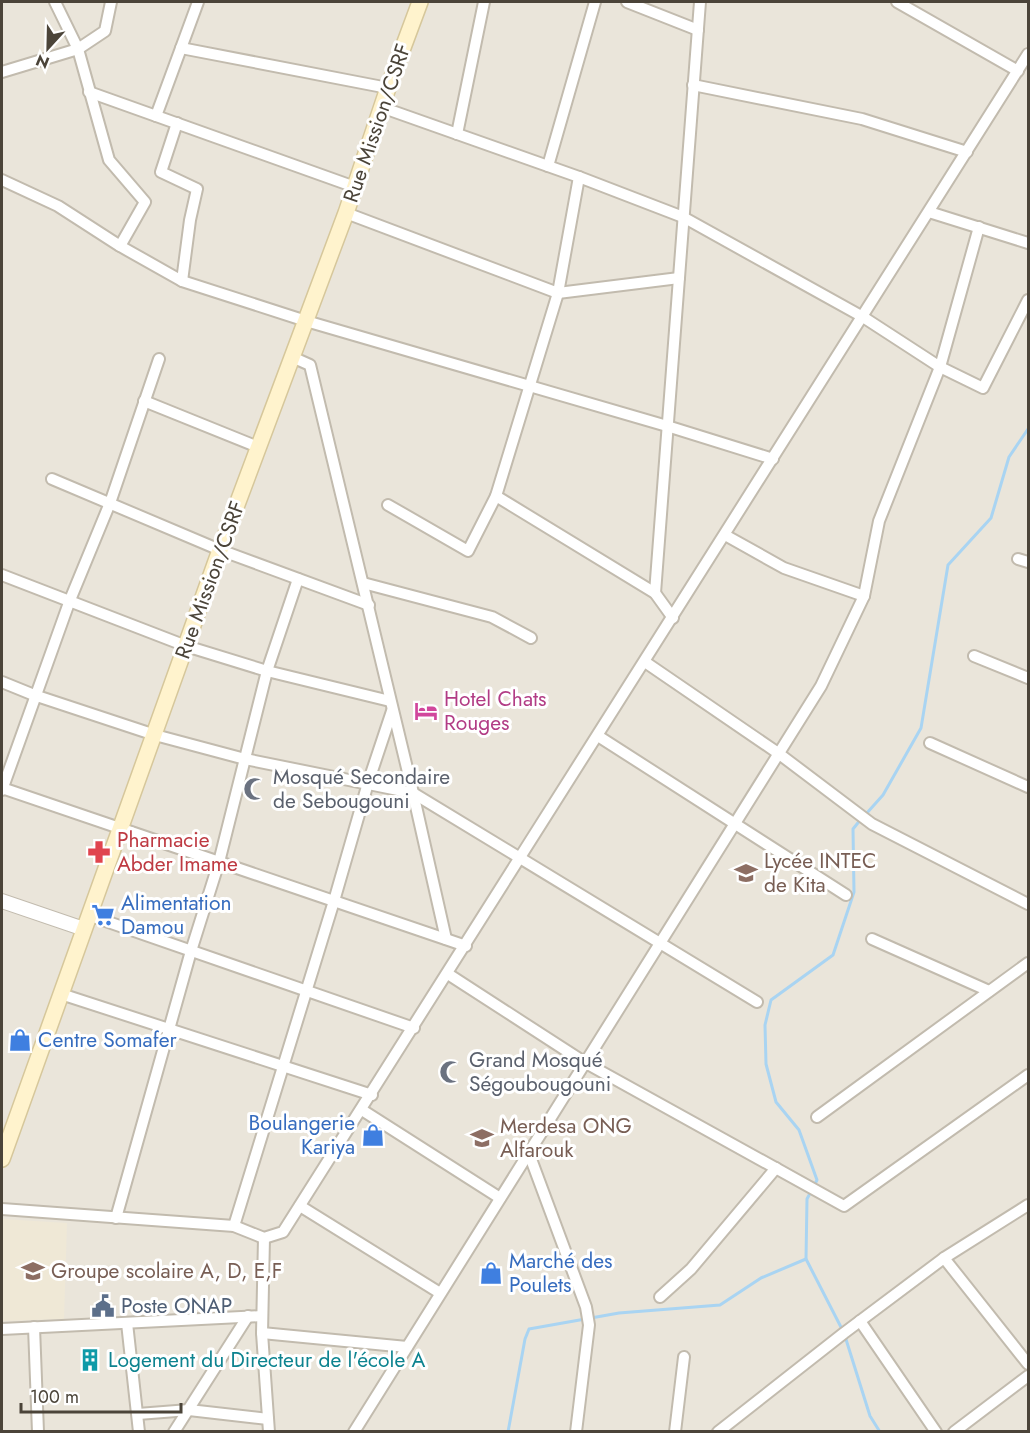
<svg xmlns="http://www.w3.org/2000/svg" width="1030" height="1433" font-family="Jost,sans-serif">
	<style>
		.residential { fill: #eae5da }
		.education { fill: #efe8d6 }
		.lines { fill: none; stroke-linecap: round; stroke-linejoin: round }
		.stream { stroke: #a9d4f2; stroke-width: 3 }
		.minor-casing { stroke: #c2bbae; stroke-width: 14 }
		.tertiary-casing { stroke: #c2bbae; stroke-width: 16 }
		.secondary-casing { stroke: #d6c79b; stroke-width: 18 }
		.minor { stroke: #fff; stroke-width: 10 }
		.tertiary { stroke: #fff; stroke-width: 14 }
		.secondary { stroke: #fff3cd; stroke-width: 15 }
		.labels { text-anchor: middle; stroke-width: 6; stroke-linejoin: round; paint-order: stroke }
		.street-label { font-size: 21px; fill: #4b4439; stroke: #fff }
		.hotel-label { font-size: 21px; fill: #b23c85; stroke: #fff; text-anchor: start }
		.worship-label { font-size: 21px; fill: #5b616d; stroke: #fff; text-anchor: start }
		.health-label { font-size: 21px; fill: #be3a42; stroke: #fff; text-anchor: start }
		.education-label { font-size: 21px; fill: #785e54; stroke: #fff; text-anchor: start }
		.shop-label { font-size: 21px; fill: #366cbe; stroke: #fff; text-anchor: start }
		.service-label { font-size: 21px; fill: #4e5e75; stroke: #fff; text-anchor: start }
		.culture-label { font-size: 21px; fill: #0d838f; stroke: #fff; text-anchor: start }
	</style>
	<rect width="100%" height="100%" fill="#f6f3ec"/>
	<rect class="residential" x="2" y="2" width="1026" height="1429"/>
	<polygon class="education" points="2,1219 67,1223 64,1319 2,1321"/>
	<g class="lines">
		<g class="stream">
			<polyline points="866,814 883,795 921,728 948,565 991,518 1009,457 1028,429"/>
			<polyline points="861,819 853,829 854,892 833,955 771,1000 765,1025 766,1064 776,1102 799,1130 817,1180 807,1199 806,1259 844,1333 870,1416 880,1432"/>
			<polyline points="508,1432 525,1339 529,1329 619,1313 720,1305 761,1278 806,1259"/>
		</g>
		<g class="minor-casing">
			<g id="minor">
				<polyline points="55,2 78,49 109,160 145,202 120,246"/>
				<polyline points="627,2 698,30"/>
				<polyline points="897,2 1018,71"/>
				<polyline points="181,48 388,88"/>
				<polyline points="2,72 78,49 105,31 111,2"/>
				<polyline points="693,85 862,119 967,152"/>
				<polyline points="89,92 355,187"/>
				<polyline points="381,107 579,177 683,217 863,317 940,367 983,388 1028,300"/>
				<polyline points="156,116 198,2"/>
				<polyline points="177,123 161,172 197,189 190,220 182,281"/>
				<polyline points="457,134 484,2"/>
				<polyline points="548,166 595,2"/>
				<polyline points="2,180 58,206 120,246 182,281 306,321 667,426 773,459"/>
				<polyline points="929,212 1028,243"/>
				<polyline points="346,213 558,293 679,278"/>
				<polyline points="292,357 310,365 413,793 446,939"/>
				<polyline points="144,401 258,447"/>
				<polyline points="52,479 220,550 369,605"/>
				<polyline points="496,496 655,593 673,618"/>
				<polyline points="388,505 468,551 496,496 558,293 579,177"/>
				<polyline points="725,535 784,568 864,596"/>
				<polyline points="1018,559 1028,562"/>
				<polyline points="2,575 186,646 267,671 390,701"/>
				<polyline points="363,583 492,617 531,638"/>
				<polyline points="655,593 700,2"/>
				<polyline points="974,656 1028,678"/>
				<polyline points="645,662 778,753 872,824 1028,904"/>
				<polyline points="2,682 34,695 155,735 245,759 413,793 757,1002"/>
				<polyline points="598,736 846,895"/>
				<polyline points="930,743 1028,787"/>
				<polyline points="2,788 466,946"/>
				<polyline points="2,790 70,600 110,503 159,359"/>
				<polyline points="88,915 414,1028"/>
				<polyline points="872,939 989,991"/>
				<polyline points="448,974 584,1062 844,1206 1028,1075"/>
				<polyline points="61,994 372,1095"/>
				<polyline points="362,1110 500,1198"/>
				<polyline points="817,1117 1028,963"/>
				<polyline points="528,1151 586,1307 589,1325 576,1432"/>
				<polyline points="300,1206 440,1293"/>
				<polyline points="2,1209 234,1226 264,1238 283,1232 1028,54"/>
				<polyline points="116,1218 191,951 219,862 267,671 298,579"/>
				<polyline points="234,1226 334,901 368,783 392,711"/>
				<polyline points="264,1238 262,1333 269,1432"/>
				<polyline points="944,1258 1028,1364"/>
				<polyline points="660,1297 691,1269 776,1168"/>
				<polyline points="860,1321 936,1432"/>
				<polyline points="127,1323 139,1432"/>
				<polyline points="34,1327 38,1432"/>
				<polyline points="2,1329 262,1316"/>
				<polyline points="262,1333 407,1347"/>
				<polyline points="138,1414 189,1410 268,1419"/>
				<polyline points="174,1432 248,1316"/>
				<polyline points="354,1432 821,686 864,596 879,521 940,367 979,227"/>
				<polyline points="675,1432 684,1357"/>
				<polyline points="718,1432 844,1333 944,1258 1028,1205"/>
				<polyline points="954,1432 1028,1376"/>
			</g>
		</g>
		<g class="tertiary-casing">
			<polyline id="tertiary" points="2,901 84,929"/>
		</g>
		<g class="secondary-casing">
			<polyline id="secondary" points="2,1159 220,550 346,213 388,88 420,2"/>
		</g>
		<use href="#minor" class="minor"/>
		<use href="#tertiary" class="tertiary"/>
		<use href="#secondary" class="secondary"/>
	</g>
	<defs>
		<g id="hotel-bare" transform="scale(1.8)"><path d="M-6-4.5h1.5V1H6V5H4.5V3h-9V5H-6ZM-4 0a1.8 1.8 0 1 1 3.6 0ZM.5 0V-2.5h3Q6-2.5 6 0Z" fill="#d1479c" stroke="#fff" stroke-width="2.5" paint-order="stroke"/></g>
		<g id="mosque-bare" transform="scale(1.8)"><path d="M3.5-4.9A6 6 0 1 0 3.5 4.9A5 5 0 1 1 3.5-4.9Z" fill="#6b7280" stroke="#fff" stroke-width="2.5" paint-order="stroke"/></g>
		<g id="pharmacy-bare" transform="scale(1.8)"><path d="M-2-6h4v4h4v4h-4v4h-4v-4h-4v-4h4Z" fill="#e0444e" stroke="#fff" stroke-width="2.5" paint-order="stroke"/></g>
		<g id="school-bare" transform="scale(1.8)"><path d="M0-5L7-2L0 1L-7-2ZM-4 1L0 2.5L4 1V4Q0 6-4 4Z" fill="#8d6e63" stroke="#fff" stroke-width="2.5" paint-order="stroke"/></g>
		<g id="supermarket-bare" transform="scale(1.8)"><path d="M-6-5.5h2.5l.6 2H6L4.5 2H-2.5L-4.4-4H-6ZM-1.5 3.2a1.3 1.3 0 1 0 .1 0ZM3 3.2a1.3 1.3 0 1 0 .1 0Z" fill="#3f7fe0" stroke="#fff" stroke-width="2.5" paint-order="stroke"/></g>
		<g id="shop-bare" transform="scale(1.8)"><path d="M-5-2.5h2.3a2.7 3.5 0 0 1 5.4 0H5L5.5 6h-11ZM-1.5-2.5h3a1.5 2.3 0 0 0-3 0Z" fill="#3f7fe0" stroke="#fff" stroke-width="2.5" paint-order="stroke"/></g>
		<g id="civic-bare" transform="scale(1.8)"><path d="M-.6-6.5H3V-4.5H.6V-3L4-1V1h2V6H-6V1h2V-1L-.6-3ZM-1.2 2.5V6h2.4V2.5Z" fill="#5c6f8a" stroke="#fff" stroke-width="2.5" paint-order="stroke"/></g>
		<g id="building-bare" transform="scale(1.8)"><path d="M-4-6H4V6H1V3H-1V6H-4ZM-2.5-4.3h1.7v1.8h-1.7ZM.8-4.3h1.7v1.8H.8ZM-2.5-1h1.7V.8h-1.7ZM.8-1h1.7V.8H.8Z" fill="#0f9aa8" stroke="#fff" stroke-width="2.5" paint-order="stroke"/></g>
	</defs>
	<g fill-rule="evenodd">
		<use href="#hotel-bare" x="426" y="711"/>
		<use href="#mosque-bare" x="255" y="789"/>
		<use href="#pharmacy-bare" x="99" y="852"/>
		<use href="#school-bare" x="746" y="873"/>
		<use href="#supermarket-bare" x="103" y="915"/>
		<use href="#shop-bare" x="20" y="1040"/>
		<use href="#mosque-bare" x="451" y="1072"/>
		<use href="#shop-bare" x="373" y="1135"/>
		<use href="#school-bare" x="482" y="1138"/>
		<use href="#school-bare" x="33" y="1271"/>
		<use href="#shop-bare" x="491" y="1273"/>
		<use href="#civic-bare" x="103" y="1306"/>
		<use href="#building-bare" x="90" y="1360"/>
	</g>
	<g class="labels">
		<g class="street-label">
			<text transform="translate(377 123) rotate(-71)" y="7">Rue Mission/CSRF</text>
			<text transform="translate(210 580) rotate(-70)" y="7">Rue Mission/CSRF</text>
		</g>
		<g class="hotel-label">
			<text x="444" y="706">Hotel Chats<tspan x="444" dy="24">Rouges</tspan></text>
		</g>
		<g class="worship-label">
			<text x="273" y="784">Mosqué Secondaire<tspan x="273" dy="24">de Sebougouni</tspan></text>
			<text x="469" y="1067">Grand Mosqué<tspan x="469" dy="24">Ségoubougouni</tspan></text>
		</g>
		<g class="health-label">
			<text x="117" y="847">Pharmacie<tspan x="117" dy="24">Abder Imame</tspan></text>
		</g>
		<g class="education-label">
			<text x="764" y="868">Lycée INTEC<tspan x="764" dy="24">de Kita</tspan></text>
			<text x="500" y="1133">Merdesa ONG<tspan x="500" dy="24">Alfarouk</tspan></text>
			<text x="51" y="1278">Groupe scolaire A, D, E,F</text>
		</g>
		<g class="shop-label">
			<text x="121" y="910">Alimentation<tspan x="121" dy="24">Damou</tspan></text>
			<text x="38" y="1047">Centre Somafer</text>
			<text x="355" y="1130" text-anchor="end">Boulangerie<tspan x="355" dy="24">Kariya</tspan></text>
			<text x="509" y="1268">Marché des<tspan x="509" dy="24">Poulets</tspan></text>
		</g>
		<g class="service-label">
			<text x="121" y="1313">Poste ONAP</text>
		</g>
		<g class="culture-label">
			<text x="108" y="1367">Logement du Directeur de l'école A</text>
		</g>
	</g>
	<rect width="1030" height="1433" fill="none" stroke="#4b4439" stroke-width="6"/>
	<g transform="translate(48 48) rotate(202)" stroke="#ffffff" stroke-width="4.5" paint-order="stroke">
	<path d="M0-4.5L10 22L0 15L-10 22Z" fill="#4b4439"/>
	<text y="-9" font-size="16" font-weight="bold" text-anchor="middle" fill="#4b4439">N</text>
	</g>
	<path d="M21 1403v9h160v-9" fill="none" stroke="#4b4439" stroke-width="3"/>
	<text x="30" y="1403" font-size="18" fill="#4b4439" stroke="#ffffff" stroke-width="4.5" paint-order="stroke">100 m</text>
</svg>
